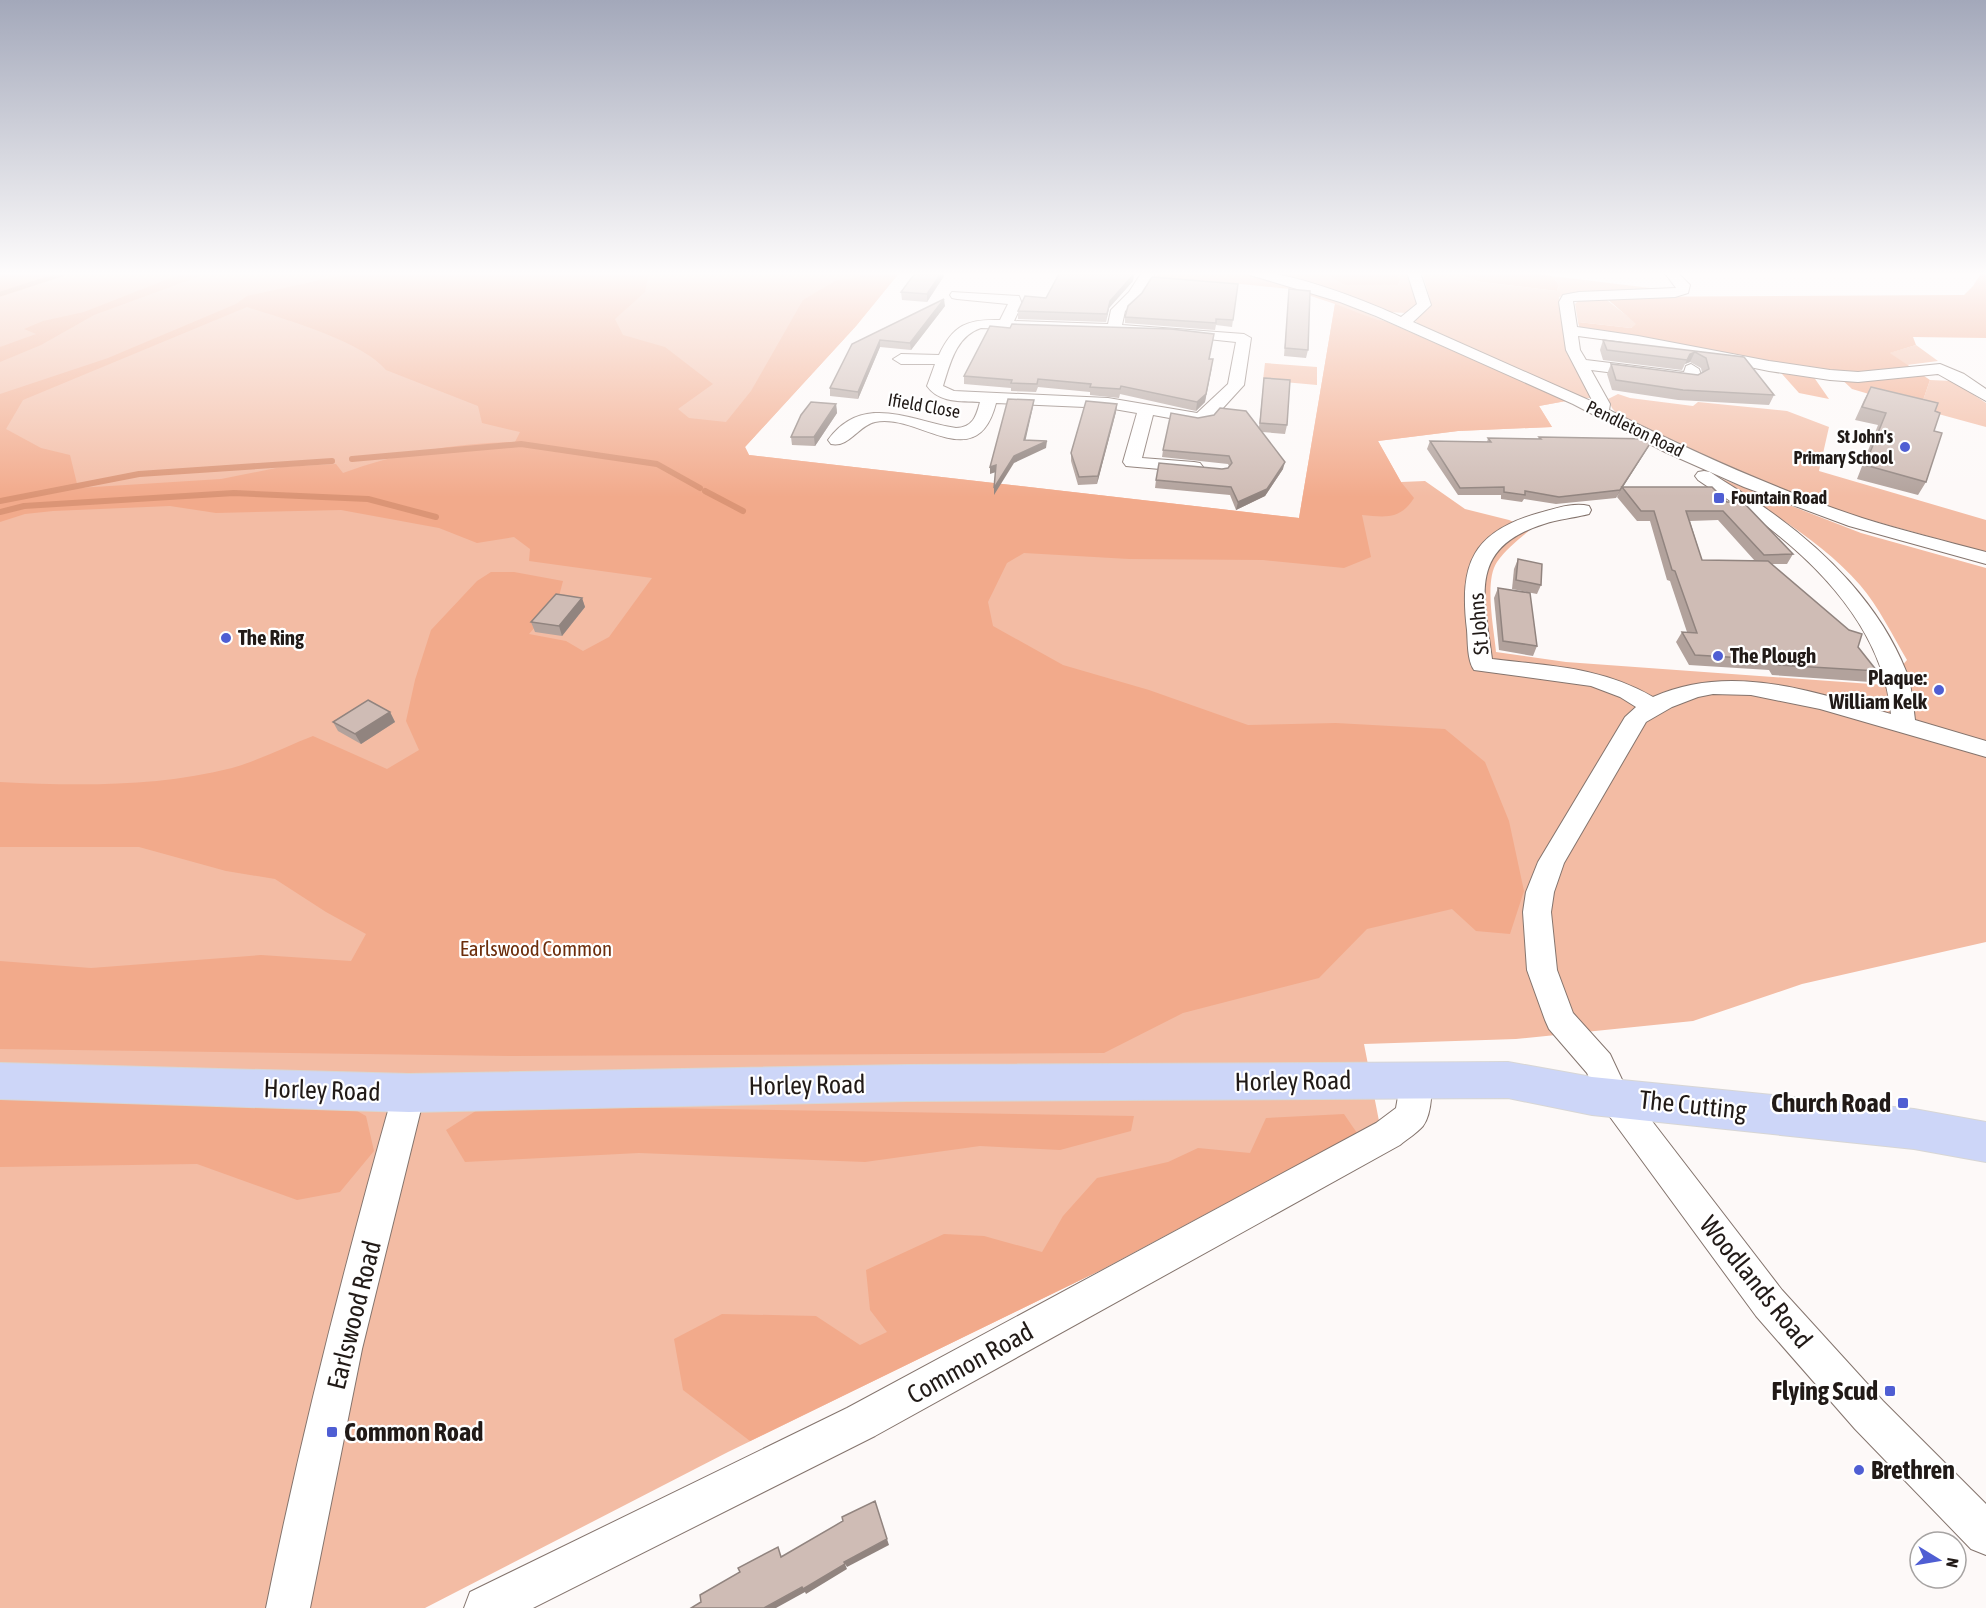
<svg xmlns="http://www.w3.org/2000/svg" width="1986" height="1608" font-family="'Asap Condensed',sans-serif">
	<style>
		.green { fill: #f3bca4 }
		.forest { fill: #f2aa8b; fill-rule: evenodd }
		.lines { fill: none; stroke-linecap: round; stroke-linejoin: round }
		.stream-far1 { stroke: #db9576; stroke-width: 4.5 }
		.stream { stroke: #db9576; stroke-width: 6 }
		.minor-casing { stroke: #84746d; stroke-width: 2 }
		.major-casing { stroke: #d7d6d5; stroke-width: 2 }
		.minor { fill: #fff; fill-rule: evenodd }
		.major { fill: #cdd6f8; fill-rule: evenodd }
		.wall { fill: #b2a29c; fill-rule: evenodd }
		.shaded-wall { fill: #91847f }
		.building { fill: #cfbcb5; stroke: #91847f; stroke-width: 1.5 }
		.poi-dot { fill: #4f5ed3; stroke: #fff; stroke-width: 2 }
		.labels { text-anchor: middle; stroke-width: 4.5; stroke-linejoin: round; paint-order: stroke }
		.far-street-label { font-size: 18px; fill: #211a17; stroke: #fff }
		.far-poi-label { font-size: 18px; font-weight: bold; fill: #211a17; stroke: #fff; text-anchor: end }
		.street-label { font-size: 21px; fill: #211a17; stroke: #fff }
		.poi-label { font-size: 21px; font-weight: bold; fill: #211a17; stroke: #fff; text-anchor: start }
		.park-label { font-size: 21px; fill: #6c2d0b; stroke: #fff }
		.near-street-label { font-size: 26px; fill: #211a17; stroke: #fff }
		.near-poi-label { font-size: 26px; font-weight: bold; fill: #211a17; stroke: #fff; text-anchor: end }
	</style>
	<rect width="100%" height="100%" fill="#fdf9f8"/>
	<g class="green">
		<path d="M0,272H900L856,326L745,447L749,455L1299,518L1335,304L1290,289L1222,282L1153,279L1161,272H1240L1339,301L1566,401L1539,406L1552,427L1458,431L1378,441L1401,482L1425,481L1465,509L1509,520L1531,529C1519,539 1506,549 1497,562C1484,581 1494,629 1496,652L1566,662L1885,685L1907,660C1892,635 1879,607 1860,585C1820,539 1763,508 1712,475L1861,533L1986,568V942L1802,984L1693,1021L1516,1039L1364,1044L1379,1121L1099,1271L728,1452L425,1608H0Z"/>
		<polygon points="1272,272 1325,273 1344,285 1398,285 1400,280 1396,272 1408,272 1417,299 1416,305 1406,313 1388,312 1325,287"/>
		<path d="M1422,272H1450L1481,282L1557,291L1559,285L1552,276L1667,290L1583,292L1559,297L1567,332L1565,350L1592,395L1591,398H1584L1420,325L1415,321C1419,313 1427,311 1431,303Z"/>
		<polygon points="1605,297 1607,300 1637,324 1631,328 1578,322 1575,304 1579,300"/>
		<polygon points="1916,345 1938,361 1907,365 1889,353"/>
		<polygon points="1265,363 1317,367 1317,385 1263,380"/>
		<polygon points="1930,380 1953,381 1986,403 1986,427 1920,409"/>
		<polygon points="1618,394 1630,398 1693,406 1698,402 1787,411 1829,427 1819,471 1986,520 1986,552 1841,512 1757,481 1619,416 1612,408 1608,399"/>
	</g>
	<g class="forest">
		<polygon points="6,272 76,272 0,297 0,275"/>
		<polygon points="186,272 211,272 94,315 41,345 0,362 0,347 36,334 24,329 43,321 84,312"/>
		<path d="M358,272H649L645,292L615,319L623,335L665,347L713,384L678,409L689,418L726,422L751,391L803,300L835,281L860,277V272H900L856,326L745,447L749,455L1299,518L1335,304L1377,320L1385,321L1566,401L1539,406L1552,427L1458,431L1378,441L1401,482L1414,498C1400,520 1386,517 1362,515L1371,557L1344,568L1263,560L1129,559L1024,553L1007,563L988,602L993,626L1063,665L1149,690L1248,725L1336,723L1445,729L1485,762L1509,821L1524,891L1510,934L1476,931L1452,909L1367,929L1319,978L1183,1013L1104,1053L514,1056L0,1049V961L91,968L261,955L351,961L366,934L326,912L275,879L226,871L139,847H0V782C76,786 158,787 232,768C260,760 287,746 313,736L387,769L419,750L406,721L415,680L431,630L477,581L491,572H514L563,581L558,600L529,634L566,641L583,651L609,637L652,578L529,561L530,549L514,537L477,543L439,528L341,510L216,513L170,506L53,511L25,514L0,522V394L108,358L236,304L247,296ZM247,307C284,319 362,341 386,370L478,406L482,423L520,432L515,442C456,443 398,453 343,473L336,464L281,467L221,479L78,488L70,455L41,448L6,429L23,400Z"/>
		<polygon points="1315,272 1396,272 1400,280 1398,285 1344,285 1325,273"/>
		<polygon points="1450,272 1524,272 1552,276 1559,285 1557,291 1481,282"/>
		<polygon points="1982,272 1986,272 1986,338 1913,337 1916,345 1890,353 1930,380 1920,409 1852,389 1838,376 1811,373 1829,399 1799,393 1774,365 1580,330 1578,322 1631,328 1636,324 1605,297 1964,295 1973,286"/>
		<polygon points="0,1098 336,1099 366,1116 374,1151 340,1192 297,1200 197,1164 0,1167"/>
		<polygon points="485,1105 1134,1116 1131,1131 1060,1150 980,1146 865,1162 639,1153 465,1162 446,1130"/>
		<polygon points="1344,1114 1357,1133 1099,1271 750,1441 683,1390 674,1339 722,1314 816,1316 860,1345 887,1332 870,1310 866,1270 944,1234 984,1236 1042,1252 1063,1216 1097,1178 1168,1162 1198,1148 1250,1153 1266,1118"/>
	</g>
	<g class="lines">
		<polyline class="stream-far1" points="0,294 68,272"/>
		<g class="stream">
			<polyline points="352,459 521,444 657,464 700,488"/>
			<polyline points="705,491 743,511"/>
			<polyline points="0,501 139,474 332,461"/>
			<polyline points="0,512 24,506 234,493 368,499 436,517"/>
		</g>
		<g class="minor-casing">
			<g id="minor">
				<path d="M1142,272H1156L1140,297L1125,311L1122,325L1244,334L1251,338L1244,385L1212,420L1197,423L1153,415L1142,458L1194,462L1200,463L1203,467L1200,471L1194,472L1126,466L1123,462L1137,413L1108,408L996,403C977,478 917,412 875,422C858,426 849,448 831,444L828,440C863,392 911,421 956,428C973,427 976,417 980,402C960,401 939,403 927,386L935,364H901L893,359L901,354L939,355C953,325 967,319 1000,320L1008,304L957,299L952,298L950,295L952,292L1019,296L1022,304L1014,321L1108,324L1111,310L1129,292ZM981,328L1170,335L1236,342L1228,384L1197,413L1108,398L954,391L943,386C950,364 956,336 981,328Z"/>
				<path d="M1248,272C1288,270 1364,300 1401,317L1417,304L1407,272H1420L1431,305L1413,322L1593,402L1566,350L1559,302L1563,295L1579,292L1676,288L1664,272H1677L1690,285L1688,293L1675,297L1573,301L1577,327L1638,336L1769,361L1830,370L1858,372L1940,364L1964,374L1986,389V401L1938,374L1858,382L1830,380L1769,371L1638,344L1578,336L1580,350L1586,360L1684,372L1686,366L1691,364L1699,369L1702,378L1694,383L1591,370L1610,404L1609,410C1691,451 1774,489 1862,518C1903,531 1945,541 1986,552V564L1849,526L1744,487L1665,452L1573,404L1376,316L1340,302L1250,275Z"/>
				<path d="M1704,471L1710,472C1729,485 1749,496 1768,510C1825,550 1880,605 1906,671C1912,686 1913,704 1915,720L1986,741V757L1820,709L1751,695L1713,694L1698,697L1672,707L1646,722L1564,863L1554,892L1551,912L1557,970L1573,1013L1610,1054L1625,1086L1782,1290L1883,1401L1986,1504V1555L1971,1549L1855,1429L1756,1316L1602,1106L1587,1073L1549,1029L1545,1020L1527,970L1523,912L1526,892L1538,862L1625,717L1636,707L1620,697L1591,686L1474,670C1467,660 1468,642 1467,630C1459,564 1472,532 1539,513C1554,509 1573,502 1589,506L1591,510L1589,514C1574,518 1558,519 1544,524C1467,548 1484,597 1492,659C1550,666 1602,667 1653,697C1731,662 1814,692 1891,714C1883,631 1820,565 1756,518C1737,504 1716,493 1698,480L1695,476L1698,472Z"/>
				<path d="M1417,1065L1428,1069C1434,1082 1432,1114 1423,1126C1417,1133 1407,1139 1400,1145L875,1436L533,1608H464L470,1592L847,1408L1376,1123L1396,1108L1401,1079L1406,1069Z"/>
				<path d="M409,1079L420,1083L425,1093L362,1349L310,1608H266C301,1435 345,1263 393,1093L398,1083Z"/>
			</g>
		</g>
		<g class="major-casing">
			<polygon id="major" points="1508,1062 1592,1077 1914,1109 1986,1122 1986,1162 1914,1149 1592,1115 1508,1098 907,1101 409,1112 0,1099 0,1063 409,1074 907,1065"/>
		</g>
		<use href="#minor" class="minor"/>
		<use href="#major" class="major"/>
	</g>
	<g class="wall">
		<polygon points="916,272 944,272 944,276 927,302 902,300 901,292"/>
		<polygon points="1134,274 1133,281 1109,308 1106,322 1018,319 1018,311 1046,298"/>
		<polygon points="1238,284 1232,327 1216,325 1215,330 1125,323 1125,317"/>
		<polygon points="1289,289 1308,350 1306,358 1284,356"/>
		<polygon points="945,306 911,350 880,347 858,399 830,396 830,388 852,344"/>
		<polygon points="1603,340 1744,357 1774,395 1769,405 1678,400 1612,390 1607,374 1611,364 1698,375 1702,373 1701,368 1690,362 1685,364 1682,370 1603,360 1600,350"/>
		<polygon points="1209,359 1205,402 1196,411 1120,394 1119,398 1090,395 1090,392 1038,387 1036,392 1011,391 1011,388 964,384 964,376"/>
		<polygon points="1264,378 1287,425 1285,434 1262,432 1283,469 1265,496 1236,510 1230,495 1155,488 1156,480 1228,468 1229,466 1228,464 1162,457 1163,450 1259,427"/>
		<polygon points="1871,387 1935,411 1934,431 1926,482 1918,495 1857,479 1878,425 1855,420 1864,400"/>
		<polygon points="836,404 837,413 815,446 792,445 791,437"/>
		<polygon points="1117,404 1116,412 1097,484 1078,485 1071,461 1071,453"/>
		<path d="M1539,437L1649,446L1623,487L1727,502L1793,554L1787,564H1772L1858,647L1877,671L1870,682L1772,675L1769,670L1689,665L1676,642L1682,632H1687L1670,581L1667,580L1650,521H1637L1617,497L1619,493L1616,498L1556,504L1524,499L1522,502L1501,499V495H1458L1427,449L1430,441L1487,442L1488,438L1538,439ZM1718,520L1755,561L1702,560L1690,521Z"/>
		<polygon points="1518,559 1541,585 1537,594 1512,589 1514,569"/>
		<polygon points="1498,588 1537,646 1533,656 1499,650 1494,598"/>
		<polygon points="582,598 585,607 562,636 535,632 531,622"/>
		<polygon points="390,712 395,722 361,744 338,731 333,722"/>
	</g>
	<g class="shaded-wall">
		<polygon points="942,272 944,272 944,276 927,302 927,294"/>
		<polygon points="1134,274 1133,281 1109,308 1106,322 1107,314 1110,301"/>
		<polygon points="944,299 945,306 911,350 910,343"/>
		<polygon points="880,340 880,347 858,399 858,392"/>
		<polygon points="1695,352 1690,362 1685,364 1690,354"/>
		<polygon points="1212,367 1205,402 1196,411 1197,402"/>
		<polygon points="1034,400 1033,407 1024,447 1024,440"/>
		<polygon points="836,404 837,413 815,446 814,437"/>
		<polygon points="1117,404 1116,412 1097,484 1098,476"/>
		<polygon points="1653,439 1649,446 1622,488 1622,487 1616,498 1620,490"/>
		<polygon points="1047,441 1046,448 1014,463 994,495 994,488 1014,456"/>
		<polygon points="1285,462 1283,469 1265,496 1236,510 1238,502"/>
		<polygon points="996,465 996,472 990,474 990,467"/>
		<polygon points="582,598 585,607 562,636 559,626"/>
		<polygon points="390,712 395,722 361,744 355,734"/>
		<polygon points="887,1539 889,1545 847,1567 844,1562"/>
		<polygon points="845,1564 847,1569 806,1594 805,1592 776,1608 764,1608"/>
	</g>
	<g class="building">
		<polygon points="916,272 942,272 927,294 901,292"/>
		<polygon points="1060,272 1101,272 1134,274 1110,301 1107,314 1018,311 1025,296 1046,298"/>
		<polygon points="1152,277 1238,284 1233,320 1216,319 1216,323 1125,317 1128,306 1142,293"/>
		<polygon points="1289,289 1310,291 1308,350 1285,348"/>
		<polygon points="944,299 910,343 880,340 858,392 830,388 852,344"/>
		<polygon points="1012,324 1171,329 1214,334 1209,359 1213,359 1206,394 1197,402 1121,386 1120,389 1090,387 1091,384 1038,379 1037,384 1011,383 1012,380 964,376 990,326 1010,328"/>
		<polygon points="1603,340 1744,357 1774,395 1683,390 1616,380 1611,364 1698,375 1709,369 1706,358 1695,352 1690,354 1687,360 1607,350"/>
		<polygon points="1264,378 1290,380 1287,425 1260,423"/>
		<polygon points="1871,387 1938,403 1935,411 1940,413 1934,431 1942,433 1926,482 1865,465 1886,413 1862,407"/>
		<polygon points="1008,399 1034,400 1024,440 1047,441 1014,456 994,488 996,465 990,467"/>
		<polygon points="1086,401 1117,404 1098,476 1079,477 1071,453"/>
		<polygon points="811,402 836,404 814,437 791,437 801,415"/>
		<polygon points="1220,408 1246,411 1285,462 1267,489 1238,502 1231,487 1156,480 1159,463 1222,469 1228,468 1232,463 1229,456 1163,450 1171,413 1198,418 1214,415"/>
		<polygon points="1539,437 1653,439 1620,490 1559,497 1525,491 1525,495 1504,492 1504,487 1460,488 1430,441 1491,442 1488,438 1541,439"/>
		<polygon points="1622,487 1712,487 1727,502 1743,502 1793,554 1764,555 1723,511 1686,511 1702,560 1768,561 1849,630 1862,634 1858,647 1877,671 1779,665 1776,660 1695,655 1682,632 1697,633 1675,571 1672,570 1654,511 1641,511"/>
		<polygon points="1518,559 1542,564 1541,585 1516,580"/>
		<polygon points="1498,588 1530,593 1537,646 1503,641"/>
		<polygon points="556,594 582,598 559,626 531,622"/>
		<polygon points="368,700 390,712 355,734 333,722"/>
		<polygon points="875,1501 887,1539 844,1562 845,1564 803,1589 802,1587 764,1608 691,1608 701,1602 700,1595 740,1572 738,1568 778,1547 781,1557 843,1521 842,1517"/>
	</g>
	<linearGradient id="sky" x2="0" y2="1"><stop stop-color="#a3a8ba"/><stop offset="0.55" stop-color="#fefcfc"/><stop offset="1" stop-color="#fefcfc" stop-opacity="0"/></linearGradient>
	<rect width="1986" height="497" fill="url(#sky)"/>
	<g class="poi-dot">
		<circle cx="1905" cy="447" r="6"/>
		<rect x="1713" y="492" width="12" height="12" rx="3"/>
		<circle cx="226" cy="638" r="6"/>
		<circle cx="1718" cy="656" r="6"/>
		<circle cx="1939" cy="690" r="6"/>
		<rect x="1897" y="1097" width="12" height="12" rx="3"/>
		<rect x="1884" y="1385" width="12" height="12" rx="3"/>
		<rect x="326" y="1426" width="12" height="12" rx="3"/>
		<circle cx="1859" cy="1470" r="6"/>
	</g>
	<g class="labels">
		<g class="far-street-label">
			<text transform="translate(924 406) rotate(10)" y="6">Ifield Close</text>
			<text transform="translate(1635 429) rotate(26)" y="6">Pendleton Road</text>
		</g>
		<g class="far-poi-label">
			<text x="1893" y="443">St John's<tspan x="1893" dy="21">Primary School</tspan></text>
			<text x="1731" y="504" text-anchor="start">Fountain Road</text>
		</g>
		<g class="street-label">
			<text transform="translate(1479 624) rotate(-95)" y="7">St Johns</text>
		</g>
		<g class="poi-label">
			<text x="238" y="645">The Ring</text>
			<text x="1730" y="663">The Plough</text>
			<text x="1927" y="685" text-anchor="end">Plaque:<tspan x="1927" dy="24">William Kelk</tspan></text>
		</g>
		<g class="park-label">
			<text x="536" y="956">Earlswood Common</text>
		</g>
		<g class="near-street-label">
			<text transform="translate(1293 1081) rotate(-1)" y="9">Horley Road</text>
			<text transform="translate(807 1085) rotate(-1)" y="9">Horley Road</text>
			<text transform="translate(322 1090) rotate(2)" y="9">Horley Road</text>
			<text transform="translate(1693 1105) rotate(6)" y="9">The Cutting</text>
			<text transform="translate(1756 1282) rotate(51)" y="9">Woodlands Road</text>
			<text transform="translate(354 1315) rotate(-76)" y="9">Earlswood Road</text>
			<text transform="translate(970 1363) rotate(-29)" y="9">Common Road</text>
		</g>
		<g class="near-poi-label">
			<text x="1891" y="1112">Church Road</text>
			<text x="1878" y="1400">Flying Scud</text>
			<text x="344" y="1441" text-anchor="start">Common Road</text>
			<text x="1871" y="1479" text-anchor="start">Brethren</text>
		</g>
	</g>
	<g transform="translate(1938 1560) rotate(101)"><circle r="28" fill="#ffffff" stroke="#a6a3a2" stroke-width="1.5"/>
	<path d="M0-4.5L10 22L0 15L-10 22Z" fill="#4f5ed3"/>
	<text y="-9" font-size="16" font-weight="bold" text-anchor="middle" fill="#211a17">N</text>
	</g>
</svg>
